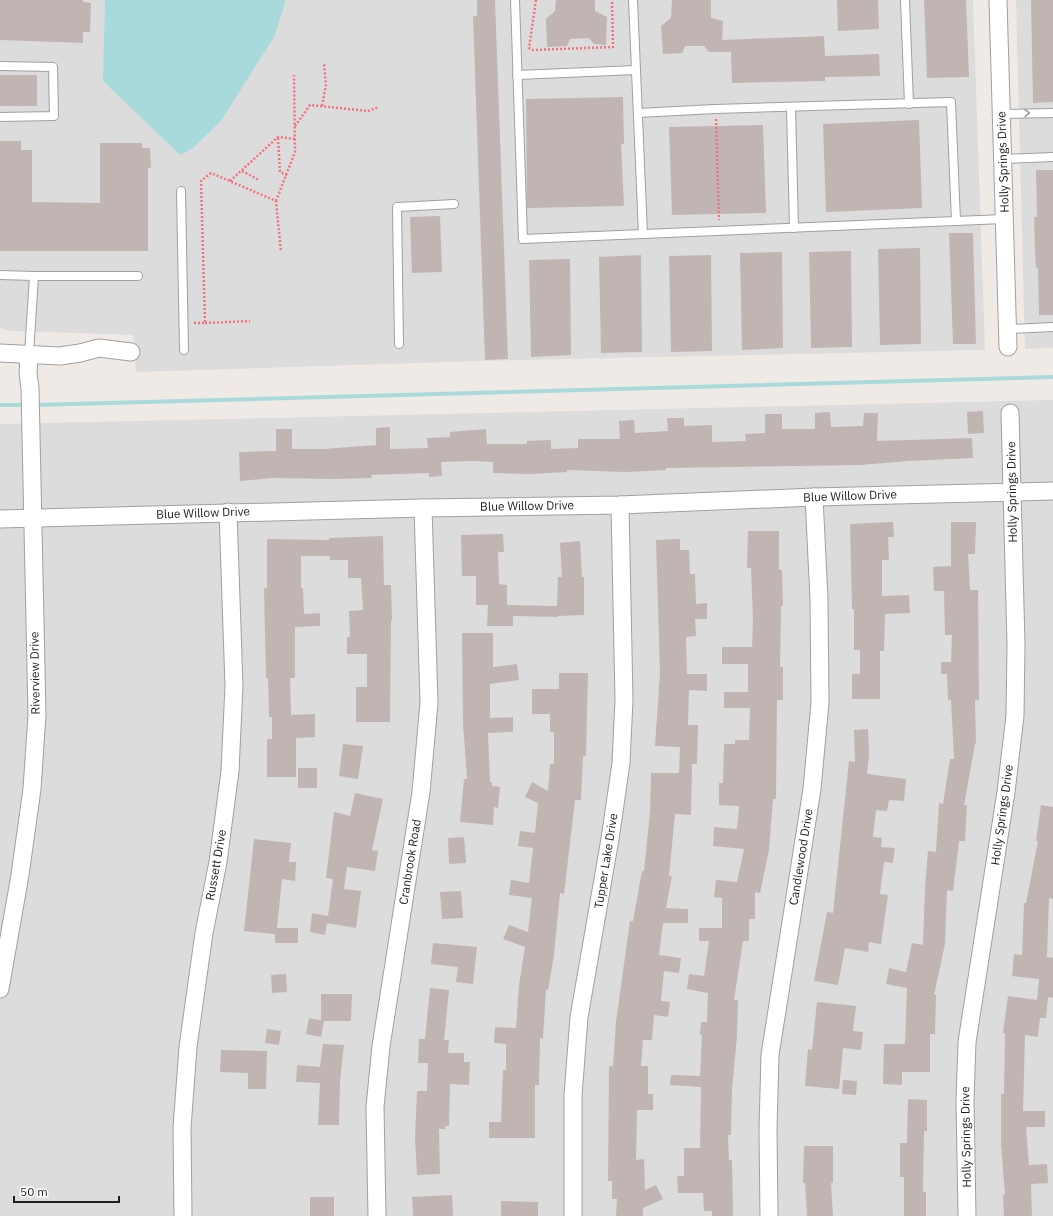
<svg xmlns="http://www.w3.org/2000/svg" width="1053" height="1216" font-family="'IBM Plex Sans',sans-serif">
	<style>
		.residential { fill: #dddcdc }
		.water { fill: #a8dadb }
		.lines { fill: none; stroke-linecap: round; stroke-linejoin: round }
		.stream { stroke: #a8dadb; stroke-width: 4 }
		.building { fill: #c0b5b2 }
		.service-casing { stroke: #a0a0a0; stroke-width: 10 }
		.minor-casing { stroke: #a0a0a0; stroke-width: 19 }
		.path { stroke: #f5717e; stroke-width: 2.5; stroke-dasharray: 2 2; stroke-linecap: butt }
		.service { stroke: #fff; stroke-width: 8 }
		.minor { stroke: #fff; stroke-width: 17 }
		.oneway { stroke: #9a9a9a }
		.labels { text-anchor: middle; stroke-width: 3; stroke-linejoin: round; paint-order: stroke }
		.street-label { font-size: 12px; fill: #1f1f1f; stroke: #fff }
	</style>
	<rect width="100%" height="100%" fill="#efeae6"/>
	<g class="residential">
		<polygon points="0,0 973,0 985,350 479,361 136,372 133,335 11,331 0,328"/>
		<polygon points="1016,0 1053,0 1053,348 1025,349"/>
		<polygon points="1053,400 1053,1216 0,1216 0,424"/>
	</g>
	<polygon class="water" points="105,0 286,0 274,37 221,121 193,148 180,155 103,81"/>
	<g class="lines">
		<g class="stream">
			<polyline points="0,405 27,405"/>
			<polyline points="34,405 1053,377"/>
		</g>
	</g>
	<g class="building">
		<polygon points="0,0 83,0 83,2 91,3 90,32 83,32 83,43 0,40"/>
		<polygon points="477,0 495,0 508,359 485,360 473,16 477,16"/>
		<polygon points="556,0 595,0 595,11 607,17 606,45 594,44 589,38 570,39 567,46 547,47 546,19 555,11"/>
		<polygon points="672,0 711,0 711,18 723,21 722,40 824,36 825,56 879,54 880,76 825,77 825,81 732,83 731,52 709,52 704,46 685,46 682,53 663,54 661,26 671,18"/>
		<polygon points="837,0 878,0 879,29 838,31"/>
		<polygon points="924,0 966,0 969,77 927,78"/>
		<polygon points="1031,0 1053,0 1053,102 1033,103"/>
		<rect x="0" y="75" width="37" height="31"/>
		<polygon points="623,97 624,144 621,144 624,206 527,208 526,99"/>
		<polygon points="919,120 922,208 826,212 823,124"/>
		<polygon points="763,125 766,213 672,215 669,127"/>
		<polygon points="0,141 21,141 21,150 32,150 32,202 100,203 100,143 142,143 142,148 150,148 151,168 148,168 148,251 0,251"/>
		<polygon points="1036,170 1053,170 1053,315 1039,315 1038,268 1036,268 1035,252 1034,217 1037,217"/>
		<polygon points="440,216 442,272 412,273 410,217"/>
		<polygon points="949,233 973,233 976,344 953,344"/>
		<polygon points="920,248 921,344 880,345 878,249"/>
		<polygon points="851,251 852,347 811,348 809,252"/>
		<polygon points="782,252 783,348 742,350 740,253"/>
		<polygon points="641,255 642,352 601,353 599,257"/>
		<polygon points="711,255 712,351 671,352 669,256"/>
		<polygon points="570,259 571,355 531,357 529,260"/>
		<polygon points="983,411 984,433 968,434 967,412"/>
		<polygon points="830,412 831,427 863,426 864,413 878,413 877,441 972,438 973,458 909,461 860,465 666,468 666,470 626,472 567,470 567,472 529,474 493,473 493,462 473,461 441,462 442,476 429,477 429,473 371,475 372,478 334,479 272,478 240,481 239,452 276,451 276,429 292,429 292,449 324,449 376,445 376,428 390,427 390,449 428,448 427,438 450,437 450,432 486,429 487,444 527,444 527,441 551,440 551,449 578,448 578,439 620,439 619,421 634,420 635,433 668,431 667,418 684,418 684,426 712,425 712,442 746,441 745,434 765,433 765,414 782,414 782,429 815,429 815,413"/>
		<polygon points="893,522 894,537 888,537 889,560 882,560 882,596 909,595 910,613 885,614 884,651 880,651 880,699 852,699 852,674 860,674 860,650 854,650 854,609 852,609 850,524"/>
		<polygon points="951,522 976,522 975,554 968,554 970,590 978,590 979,700 975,700 976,743 975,744 964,805 967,805 965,841 959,841 953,891 947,890 945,944 934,995 936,995 935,1034 930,1034 930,1072 902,1072 902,1085 883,1084 884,1044 905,1044 907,988 886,984 889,968 906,972 912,943 923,945 925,887 928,851 936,852 939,803 943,804 950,759 954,759 951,700 948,700 947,674 941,674 941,662 951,662 952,635 945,635 944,591 934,591 933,567 951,566"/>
		<polygon points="748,531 779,531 779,570 782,570 783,606 781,606 780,667 783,667 783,700 777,700 776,799 773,799 769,850 760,893 755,892 755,919 749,919 749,941 743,941 734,1000 738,1000 737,1036 732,1089 731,1135 728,1135 729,1160 732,1160 733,1216 712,1216 712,1211 704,1211 703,1193 678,1193 677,1176 684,1176 684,1148 700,1148 701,1087 670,1085 671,1075 700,1076 702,1035 700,1035 701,1022 707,1022 708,993 687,989 689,974 704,976 709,941 699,941 699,928 722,928 722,898 714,897 716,880 737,882 744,849 713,846 714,827 737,829 739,806 719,805 719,783 723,783 724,744 735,744 735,740 749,740 750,708 724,708 724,692 748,692 748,664 722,664 722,647 752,647 753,619 751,568 747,568"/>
		<polygon points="503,534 504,552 498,552 499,584 507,585 507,605 557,606 558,577 562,577 560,543 580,541 582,577 584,577 584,615 558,616 558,617 513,616 513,626 487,626 488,605 476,605 476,576 462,576 461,535"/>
		<polygon points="383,536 384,585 391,585 392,620 391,621 390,722 356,722 356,687 367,687 367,654 347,654 347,637 350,637 349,611 363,610 361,578 348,578 348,560 330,560 330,556 301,556 301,588 303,588 304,614 320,613 320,626 295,627 295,678 290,678 291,715 315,714 315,737 296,738 296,777 267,777 267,739 272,739 272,717 269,717 268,678 266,678 264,588 267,588 267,539 329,540 329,538"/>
		<polygon points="680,539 680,550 689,550 690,574 695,574 696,604 707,603 707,619 695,619 696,636 686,637 687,674 707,674 707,691 689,690 688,725 698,725 697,764 692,764 691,815 675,814 669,876 672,876 666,908 688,909 688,923 663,923 659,955 681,958 679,973 664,971 661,1001 670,1002 668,1017 654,1015 652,1040 643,1040 641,1066 648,1066 648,1094 653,1094 653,1110 637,1110 636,1160 644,1159 645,1190 656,1185 663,1199 643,1208 643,1216 616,1216 617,1199 612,1199 612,1181 608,1181 609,1066 613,1066 616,1022 630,921 633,921 642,871 644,871 650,812 651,773 679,773 680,747 655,746 660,673 656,540"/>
		<polygon points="462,633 493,633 493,667 517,664 519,680 490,684 490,718 513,717 513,732 488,733 490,782 492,782 492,786 500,787 498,808 494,807 493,825 460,822 464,779 467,779 463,723"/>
		<polygon points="559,673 588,673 586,756 583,756 581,800 575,800 564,894 560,893 554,955 548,990 546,989 543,1039 540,1038 539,1085 535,1085 535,1138 489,1138 489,1122 501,1122 503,1070 506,1070 506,1044 494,1043 495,1027 516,1028 519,985 525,947 503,939 509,925 528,932 532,898 509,895 511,880 529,883 533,848 518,846 520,831 535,833 538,803 525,797 532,782 548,791 550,764 554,764 554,732 550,732 550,714 532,714 532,689 559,689"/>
		<polygon points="868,729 869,755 867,774 906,779 904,801 889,800 887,811 876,810 873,837 882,838 881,847 895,848 893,863 884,862 880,894 888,895 881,944 869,942 868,952 845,948 838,985 814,981 827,912 833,913 849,761 855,762 854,730"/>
		<polygon points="343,744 363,746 358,779 339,776"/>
		<rect x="298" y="768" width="19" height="20"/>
		<polygon points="355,793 383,799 372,850 378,851 375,871 347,867 344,889 361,891 356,928 327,923 325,935 310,932 312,913 328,916 333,879 326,878 334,812 350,816"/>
		<polygon points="1041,805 1053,807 1053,899 1049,898 1047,957 1053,958 1053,998 1048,997 1046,1018 1040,1018 1038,1037 1025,1035 1023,1111 1045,1111 1045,1127 1026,1127 1029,1165 1047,1164 1048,1183 1031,1184 1032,1216 1004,1216 1003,1195 1005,1195 1001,1144 1001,1094 1004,1094 1005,1033 1003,1033 1008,996 1037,1000 1039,979 1012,976 1014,954 1022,955 1024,903 1026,903 1038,841 1036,841"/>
		<polygon points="464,837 466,863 449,864 448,838"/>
		<polygon points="254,839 291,843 289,862 296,862 295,881 282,879 277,928 298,928 298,943 275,943 275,934 244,931"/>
		<polygon points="461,891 463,918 442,919 440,892"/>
		<polygon points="433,943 477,947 473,984 456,982 458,967 431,964"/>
		<polygon points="286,974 287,992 272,993 271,975"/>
		<polygon points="430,988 449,990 444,1040 449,1040 448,1053 464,1053 464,1062 470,1062 469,1085 450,1084 449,1126 445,1126 446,1129 439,1129 440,1174 417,1175 415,1138 417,1091 427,1091 428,1063 418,1063 419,1039 425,1039"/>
		<polygon points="321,994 352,994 351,1021 321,1021"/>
		<polygon points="817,1002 856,1006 853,1031 863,1032 861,1050 843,1048 839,1089 805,1086 808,1049 812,1050"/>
		<polygon points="309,1018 324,1021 321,1037 306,1034"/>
		<polygon points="267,1029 281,1031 279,1045 265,1043"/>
		<polygon points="323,1044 344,1045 340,1081 339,1125 318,1125 320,1083 296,1082 297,1065 320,1067"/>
		<polygon points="221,1050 267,1051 266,1089 248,1089 248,1073 220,1072"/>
		<polygon points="843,1080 857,1081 856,1095 842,1094"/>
		<polygon points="908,1099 927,1100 927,1131 924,1131 923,1192 926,1192 926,1216 904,1216 904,1177 900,1177 900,1143 907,1143"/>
		<polygon points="804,1146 833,1146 833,1183 831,1183 833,1216 807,1216 805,1183 803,1183"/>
		<polygon points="452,1195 453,1216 413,1216 412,1197"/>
		<rect x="310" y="1197" width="24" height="19"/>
		<polygon points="501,1201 538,1202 538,1216 501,1216"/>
	</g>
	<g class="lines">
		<g class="service-casing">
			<g id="service">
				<polyline points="515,0 523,239 1004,219"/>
				<polyline points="633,0 643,234"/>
				<polyline points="905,0 909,104"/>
				<polyline points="0,66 53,67 54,116 0,117"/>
				<polyline points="517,75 636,70"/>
				<polyline points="791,108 794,228"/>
				<polyline points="638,113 715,109 951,102 956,221"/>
				<polyline points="1002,114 1053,113"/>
				<polyline points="1002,159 1053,157"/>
				<polyline points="181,191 184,350"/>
				<polyline points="0,275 34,276 29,354"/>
				<polyline points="34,276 138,276"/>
				<polyline points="1008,329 1053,327"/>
				<polyline points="399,344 397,207 454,204"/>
			</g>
		</g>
		<g class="minor-casing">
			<g id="minor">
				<polyline points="998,0 1008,347"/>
				<polyline points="0,353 60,356 80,353 99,348 131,352"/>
				<polyline points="0,519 423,508 620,505 814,497 1053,491"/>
				<polyline points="0,989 20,875 32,789 37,715 30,388 28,373 29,354"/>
				<polyline points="183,1216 182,1128 188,1047 204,933 218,862 230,771 234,686 228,512"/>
				<polyline points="377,1216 375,1107 381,1046 421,792 429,703 423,508"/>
				<polyline points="573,1216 573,1096 579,1017 610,839 621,763 624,700 620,505"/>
				<polyline points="769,1216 768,1129 770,1055 812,789 820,703 819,599 814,497"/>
				<polyline points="967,1216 965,1100 967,1042 1006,792 1015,716 1016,644 1010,413"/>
			</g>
		</g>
		<g class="path">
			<polyline points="536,0 529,48 533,50 613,47 612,0"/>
			<polyline points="322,106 326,85 324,64"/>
			<polyline points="716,119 719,220"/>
			<polyline points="295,126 310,105 368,111 379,107"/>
			<polyline points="278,138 280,172 287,175"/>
			<polyline points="242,171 259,180"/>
			<polyline points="230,181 278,137 295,139"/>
			<polyline points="276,201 295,152 294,75"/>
			<polyline points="194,323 205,323 201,181 211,173 276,201 281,252"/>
			<polyline points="205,323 250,321"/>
		</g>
		<use href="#service" class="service"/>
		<use href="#minor" class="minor"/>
	</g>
	<defs><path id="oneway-chevron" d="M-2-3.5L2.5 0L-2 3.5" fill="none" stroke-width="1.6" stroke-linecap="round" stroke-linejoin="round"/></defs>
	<use class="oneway" href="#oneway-chevron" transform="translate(1027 113) rotate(-1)"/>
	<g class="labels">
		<g class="street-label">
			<text transform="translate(1003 162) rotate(-92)" y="4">Holly Springs Drive</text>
			<text transform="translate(1012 492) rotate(-91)" y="4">Holly Springs Drive</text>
			<text transform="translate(850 496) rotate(-2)" y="4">Blue Willow Drive</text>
			<text transform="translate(527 506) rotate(-1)" y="4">Blue Willow Drive</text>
			<text transform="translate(203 513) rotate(-2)" y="4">Blue Willow Drive</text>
			<text transform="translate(35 673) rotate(-91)" y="4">Riverview Drive</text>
			<text transform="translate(1002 815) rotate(-82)" y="4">Holly Springs Drive</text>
			<text transform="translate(801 857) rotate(-81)" y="4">Candlewood Drive</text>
			<text transform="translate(606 861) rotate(-81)" y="4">Tupper Lake Drive</text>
			<text transform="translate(410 862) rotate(-81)" y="4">Cranbrook Road</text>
			<text transform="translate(216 865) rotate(-80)" y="4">Russett Drive</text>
			<text transform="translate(966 1137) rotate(-91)" y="4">Holly Springs Drive</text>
		</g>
	</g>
	<path d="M14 1196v6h105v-6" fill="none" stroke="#1f1f1f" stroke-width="2"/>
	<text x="20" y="1196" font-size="12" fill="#1f1f1f" stroke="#ffffff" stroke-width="3" paint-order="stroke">50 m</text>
</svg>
